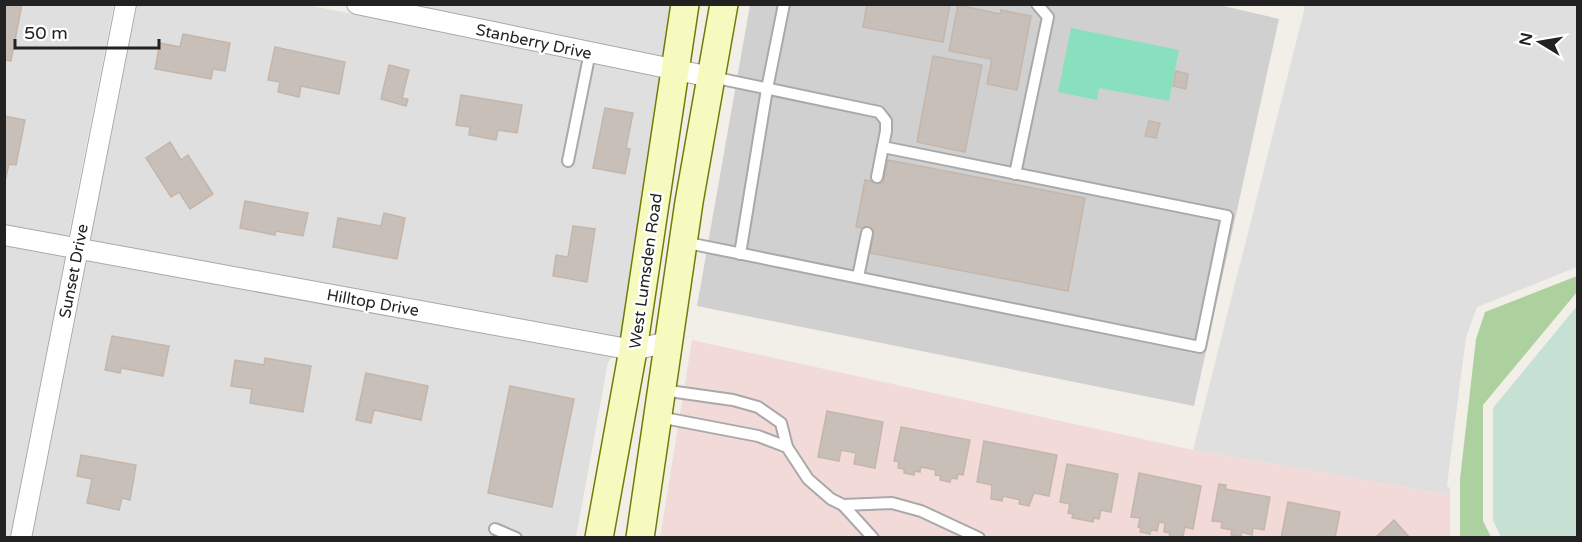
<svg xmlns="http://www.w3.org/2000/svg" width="1582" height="542" font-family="'Varela Round',sans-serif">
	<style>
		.residential { fill: #e0dfdf }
		.commercial { fill: #f2dad9 }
		.religious { fill: #d0d0d0 }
		.forest { fill: #add19e }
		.wetland { fill: #c6e0d4 }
		.pitch { fill: #88e0be }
		.building { fill: #c7bfb8; stroke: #c4b6ab; stroke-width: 1.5 }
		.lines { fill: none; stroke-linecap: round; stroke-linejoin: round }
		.service-casing { stroke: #a9a9a9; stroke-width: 14 }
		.minor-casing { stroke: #a9a9a9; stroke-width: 22 }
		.secondary-casing { stroke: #707d05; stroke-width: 30 }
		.service { stroke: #fff; stroke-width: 10 }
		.minor { stroke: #fff; stroke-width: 20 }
		.secondary { stroke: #f7fabf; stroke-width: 27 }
		.labels { text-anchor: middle; stroke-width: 5; stroke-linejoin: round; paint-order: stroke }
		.street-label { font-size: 16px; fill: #222; stroke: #fff }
	</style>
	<rect width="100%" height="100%" fill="#f2efe9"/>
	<g class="residential">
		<polygon points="4,5 114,5 68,238 5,225"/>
		<polygon points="137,5 308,5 662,77 624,338 90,242"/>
		<polygon points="407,5 674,5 665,57"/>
		<polygon points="1296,5 1577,5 1577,267 1477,307 1466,337 1447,485 1450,489 1450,495 1193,450 1305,7"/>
		<polygon points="5,245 65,257 10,538 4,537"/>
		<polygon points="87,261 613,356 608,362 576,537 32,538"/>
	</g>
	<polygon class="commercial" points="692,340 1193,450 1450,495 1450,537 660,538"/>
	<polygon class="religious" points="1215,4 1279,19 1194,406 697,306 750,5"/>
	<polygon class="forest" points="1577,276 1577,292 1483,405 1483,521 1491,537 1460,537 1460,479 1476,339 1485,312"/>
	<polygon class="wetland" points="1577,306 1577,537 1501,537 1493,520 1493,408"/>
	<polygon class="pitch" points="1071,28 1179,50 1169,101 1099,88 1097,100 1058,92"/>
	<g class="building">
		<polygon points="4,4 22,4 11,61 4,60"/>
		<polygon points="867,4 950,4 943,42 863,27"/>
		<polygon points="958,5 1000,14 1001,10 1031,16 1017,90 987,84 992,59 949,51"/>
		<polygon points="183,34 230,43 225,71 213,69 211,79 155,69 160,43 180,47"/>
		<polygon points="275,47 345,62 339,94 301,86 299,97 278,92 280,82 268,80"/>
		<polygon points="933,56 982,65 965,152 917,142"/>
		<polygon points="389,65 409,70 402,98 408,99 406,106 381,99"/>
		<polygon points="1176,71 1188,74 1186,89 1173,86"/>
		<polygon points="461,95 522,105 517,133 498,130 496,140 469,135 470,127 456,125"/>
		<polygon points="605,108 633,113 626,148 630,149 625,174 593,168"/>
		<polygon points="4,116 25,120 16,165 9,164 5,181"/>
		<polygon points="1149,121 1160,123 1156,138 1145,136"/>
		<polygon points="170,142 181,160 188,155 213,194 190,209 179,192 171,197 146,158"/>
		<polygon points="888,160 1085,198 1068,291 870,253 874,230 856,227 865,180 883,184"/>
		<polygon points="245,201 308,213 303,236 276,231 275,235 240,228"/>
		<polygon points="384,213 405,218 397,259 333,247 338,218 381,226"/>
		<polygon points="573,226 595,229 587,282 553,276 556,255 568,257"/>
		<polygon points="112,336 169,346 163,376 121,368 120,373 105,370"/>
		<polygon points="265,358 311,366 303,412 250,403 252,389 231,386 235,360 264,365"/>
		<polygon points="366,373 428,386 421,420 374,410 371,423 356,420"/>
		<polygon points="510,386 574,399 552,507 488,493"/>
		<polygon points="827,411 883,422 875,468 854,464 856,453 841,450 839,461 818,457"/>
		<polygon points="901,427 970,440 963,475 958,474 957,479 951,478 950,482 940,480 941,476 935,475 936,470 921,467 920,472 915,471 914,475 904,473 904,469 898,468 899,462 894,461"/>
		<polygon points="984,441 1057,455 1049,496 1034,493 1029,506 1019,504 1020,500 1003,496 1002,501 991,499 992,485 977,482"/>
		<polygon points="81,455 136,465 130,500 122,498 119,510 87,503 92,479 77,476"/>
		<polygon points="1067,464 1118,474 1111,512 1101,510 1099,519 1094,518 1093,522 1072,518 1073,514 1068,513 1070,504 1060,502"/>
		<polygon points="1139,473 1201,486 1193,529 1185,527 1183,536 1169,538 1170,533 1164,532 1165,523 1159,522 1157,531 1151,530 1150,534 1140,532 1141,528 1138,527 1140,518 1131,517"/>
		<polygon points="1219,484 1226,485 1225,489 1270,497 1264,530 1253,528 1252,535 1242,532 1241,537 1231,535 1232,530 1221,528 1222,522 1212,521"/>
		<polygon points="1288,502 1340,512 1335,538 1281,538"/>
		<polygon points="1394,520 1410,538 1375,538"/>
	</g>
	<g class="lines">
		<g class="service-casing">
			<g id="service">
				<polyline points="712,77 879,112 886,121 886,131 877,177"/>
				<polyline points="568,161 590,52"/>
				<polyline points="1015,174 1048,17 1037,4"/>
				<polyline points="683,242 1200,347 1227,216 883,147"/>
				<polyline points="740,254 767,89 784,4"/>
				<polyline points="858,277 867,233"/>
				<polyline points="662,390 733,400 758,407 781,423 787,447 808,479 831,499 843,505 892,503 921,511 979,538"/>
				<polyline points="659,417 758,436 787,447"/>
				<polyline points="843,505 873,538"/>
				<polyline points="495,529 516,538"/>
			</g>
		</g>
		<g class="minor-casing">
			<g id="minor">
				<polyline points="357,4 711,77"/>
				<polyline points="4,235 633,350 668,342"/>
				<polyline points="21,538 126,4"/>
			</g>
		</g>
		<g class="secondary-casing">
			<g id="secondary">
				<polyline points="599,538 633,350 685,4"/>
				<polyline points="640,538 689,202 724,4"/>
			</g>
		</g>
		<use href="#service" class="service"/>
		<use href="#minor" class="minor"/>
		<use href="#secondary" class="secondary"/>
	</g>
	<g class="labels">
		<g class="street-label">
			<text transform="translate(534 41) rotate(12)" y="6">Stanberry Drive</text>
			<text transform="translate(73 271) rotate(-79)" y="6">Sunset Drive</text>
			<text transform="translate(645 271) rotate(-82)" y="6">West Lumsden Road</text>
			<text transform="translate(373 302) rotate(10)" y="6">Hilltop Drive</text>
		</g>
	</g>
	<rect width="1582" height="542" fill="none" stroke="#222222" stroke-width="12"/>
	<g transform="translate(1540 42) rotate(281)" stroke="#ffffff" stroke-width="4.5" paint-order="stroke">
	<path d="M0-4.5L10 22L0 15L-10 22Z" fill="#222222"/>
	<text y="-9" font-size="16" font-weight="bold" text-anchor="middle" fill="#222222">N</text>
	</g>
	<path d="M15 39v9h144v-9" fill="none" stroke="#222222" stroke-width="3"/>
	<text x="24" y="39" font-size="18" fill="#222222" stroke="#ffffff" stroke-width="4.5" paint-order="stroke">50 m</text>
</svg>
